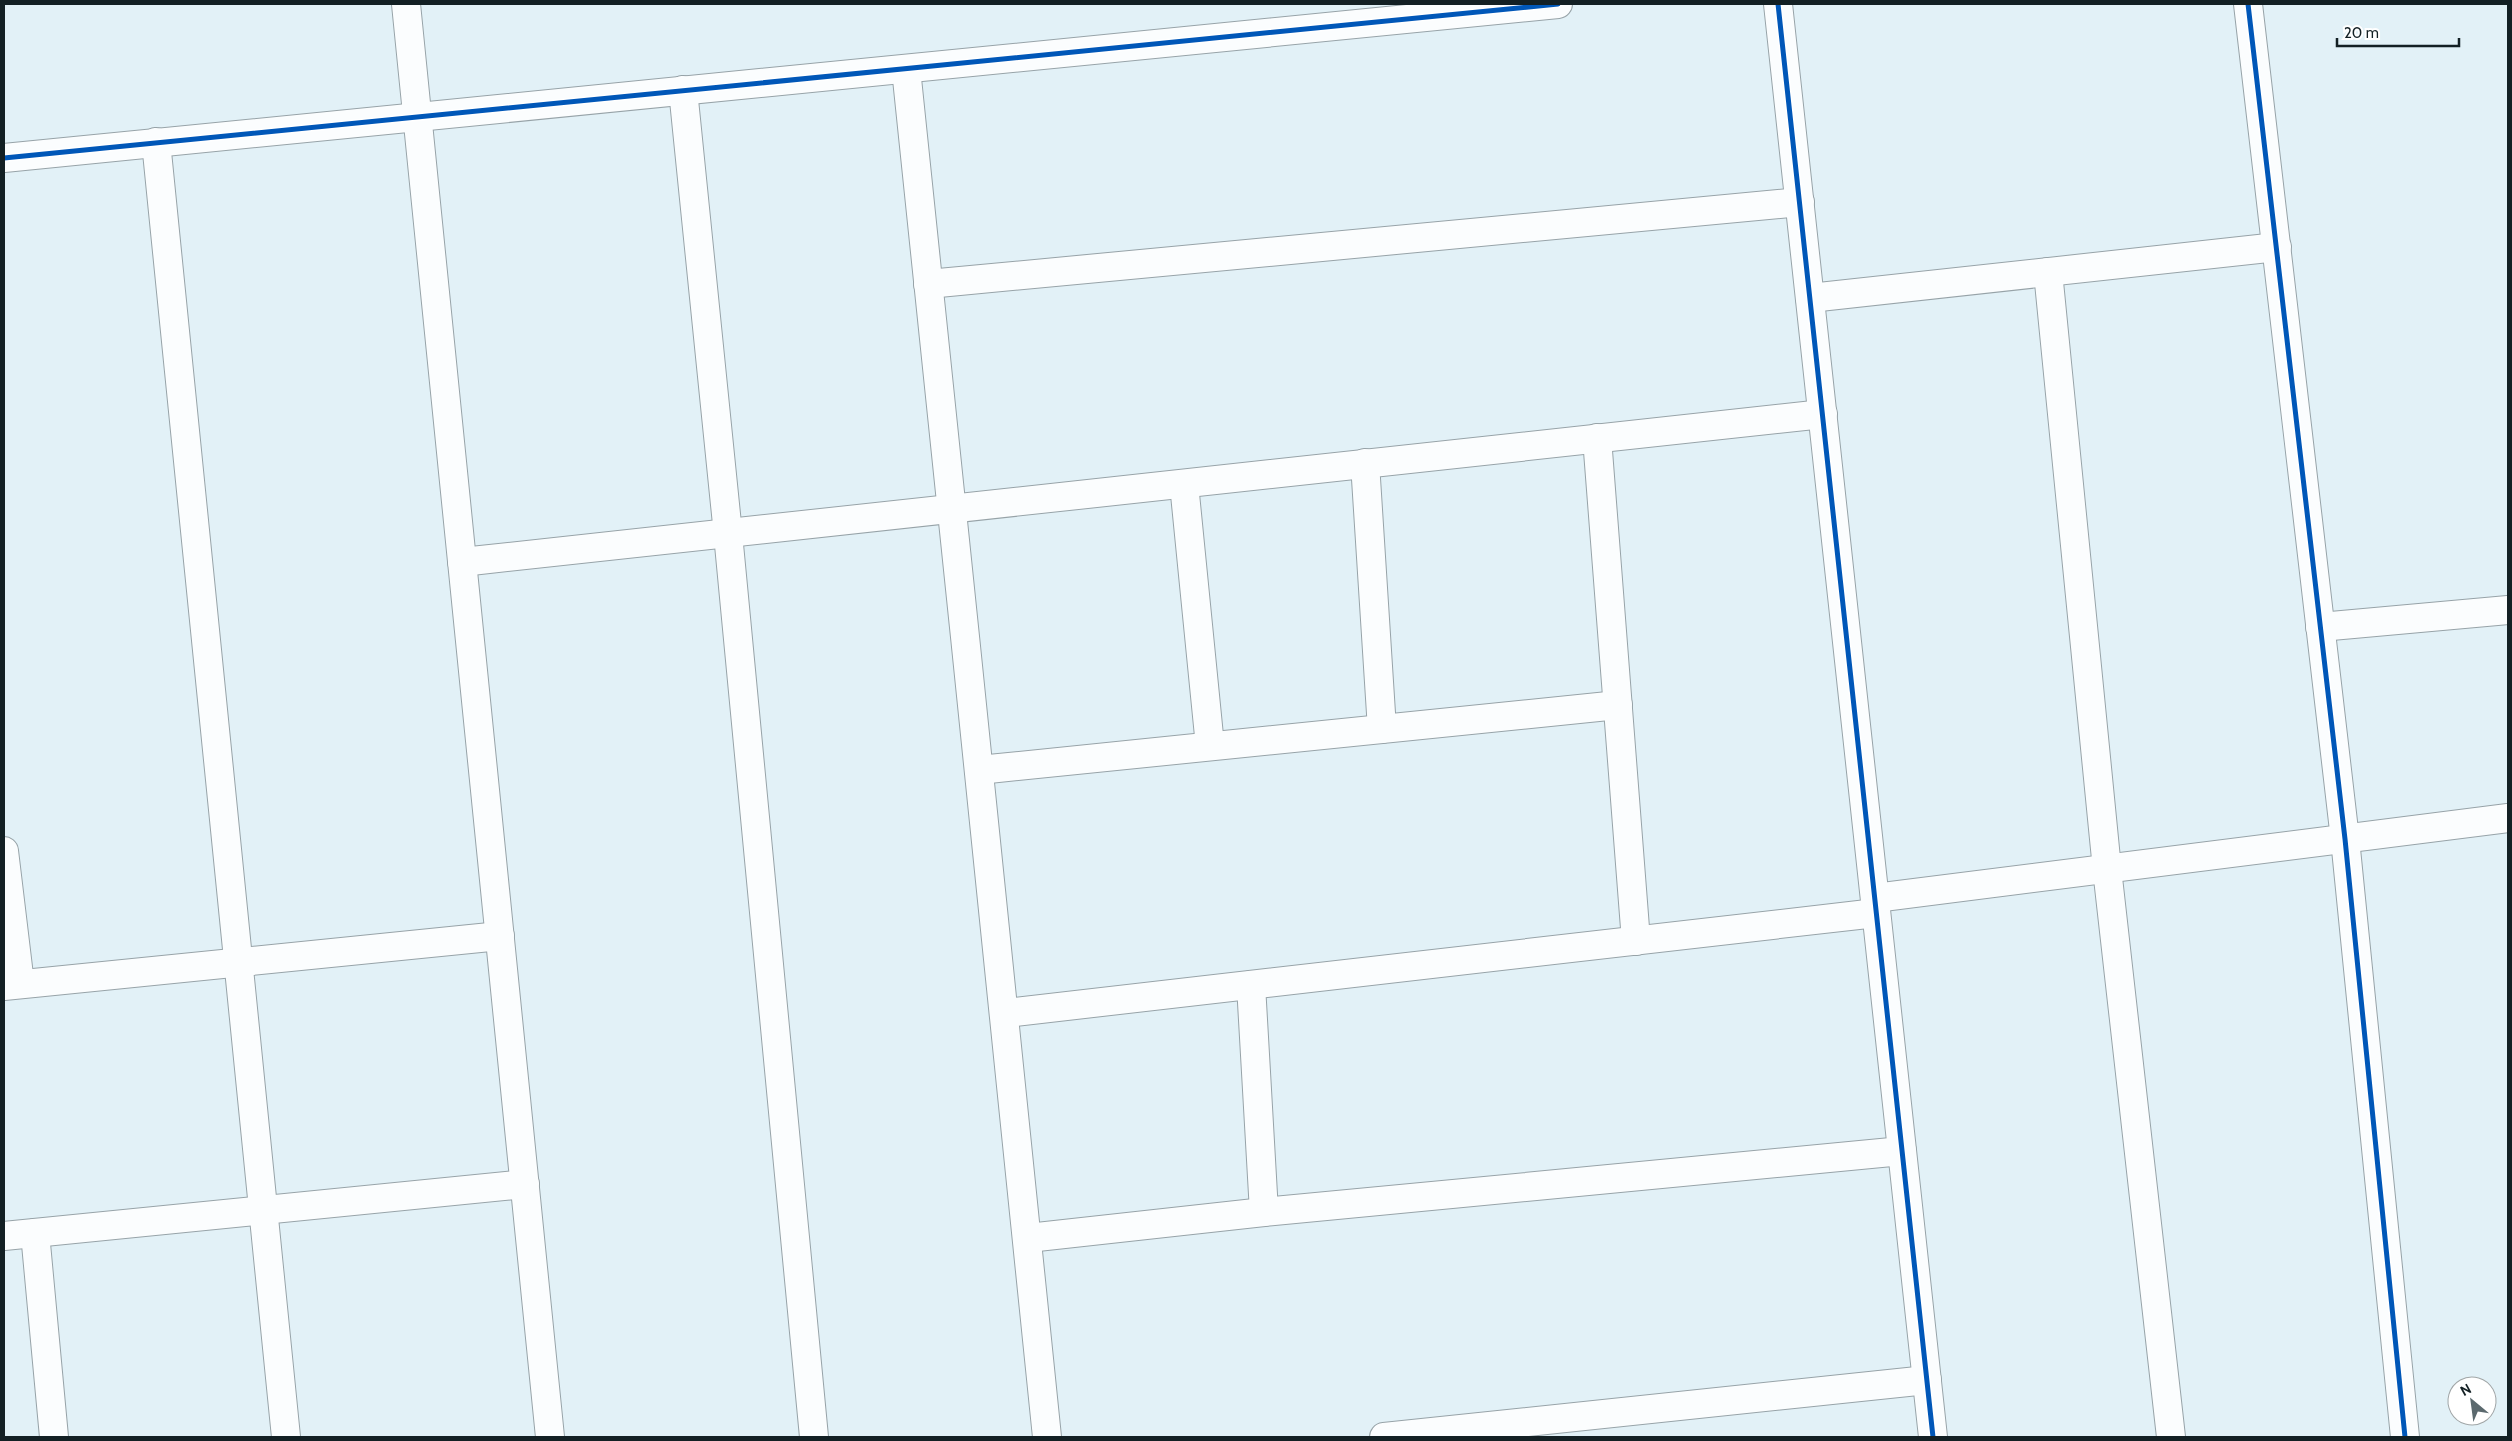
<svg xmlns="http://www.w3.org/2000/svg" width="2512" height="1441" font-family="Cabin,sans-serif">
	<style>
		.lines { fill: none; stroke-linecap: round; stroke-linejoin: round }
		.street-casing { stroke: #97a3a8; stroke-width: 30 }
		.street { stroke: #fbfdfe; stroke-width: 28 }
		.cycleway-casing { stroke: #fff; stroke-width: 8 }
		.cycleway { stroke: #0057b8; stroke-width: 5 }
	</style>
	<rect width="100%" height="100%" fill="#e2f1f7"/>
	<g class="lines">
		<g class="street-casing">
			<g id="street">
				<polyline points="406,4 550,1437"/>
				<polyline points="1778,4 1933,1437"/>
				<polyline points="2248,4 2345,839 2405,1437"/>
				<path d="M906,69C952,525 1003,981 1047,1437"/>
				<polyline points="683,90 728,534 814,1437"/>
				<polyline points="156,142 286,1437"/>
				<polyline points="4,158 1558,4"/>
				<polyline points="2048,272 2107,869 2171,1437"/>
				<polyline points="928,284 1800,202"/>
				<polyline points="1810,298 2277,247"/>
				<polyline points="1597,438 1636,941"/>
				<polyline points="1365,463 1382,729"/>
				<polyline points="1184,484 1210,746"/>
				<polyline points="462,562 1823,414"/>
				<polyline points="2320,627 2508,610"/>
				<polyline points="979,770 1618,705"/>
				<polyline points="4,851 20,984"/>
				<polyline points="1875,898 2508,818"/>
				<polyline points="1251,985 1264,1212"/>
				<polyline points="4,986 500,936"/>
				<polyline points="1006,1013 1876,913"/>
				<polyline points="35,1233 54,1437"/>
				<polyline points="4,1236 525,1184"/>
				<polyline points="1028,1238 1264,1212 1902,1151"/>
				<polyline points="1384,1437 1927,1380"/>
			</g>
		</g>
		<use href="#street" class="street"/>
		<g class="cycleway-casing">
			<g id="cycleway">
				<polyline points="1778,4 1933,1437"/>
				<polyline points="2248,4 2345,839 2405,1437"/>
				<polyline points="4,158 1558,4"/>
			</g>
		</g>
		<use href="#cycleway" class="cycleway"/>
	</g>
	<rect width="2512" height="1441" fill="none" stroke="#132024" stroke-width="10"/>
	<g transform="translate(2472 1401) rotate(331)"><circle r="24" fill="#ffffff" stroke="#a1a6a7"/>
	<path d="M0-4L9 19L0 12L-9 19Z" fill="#5b696e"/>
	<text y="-8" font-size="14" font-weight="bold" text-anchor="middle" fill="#132024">N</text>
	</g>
	<path d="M2337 38v8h122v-8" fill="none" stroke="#132024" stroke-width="2.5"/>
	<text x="2344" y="38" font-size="15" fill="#132024" stroke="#ffffff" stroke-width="4" paint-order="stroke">20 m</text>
</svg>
